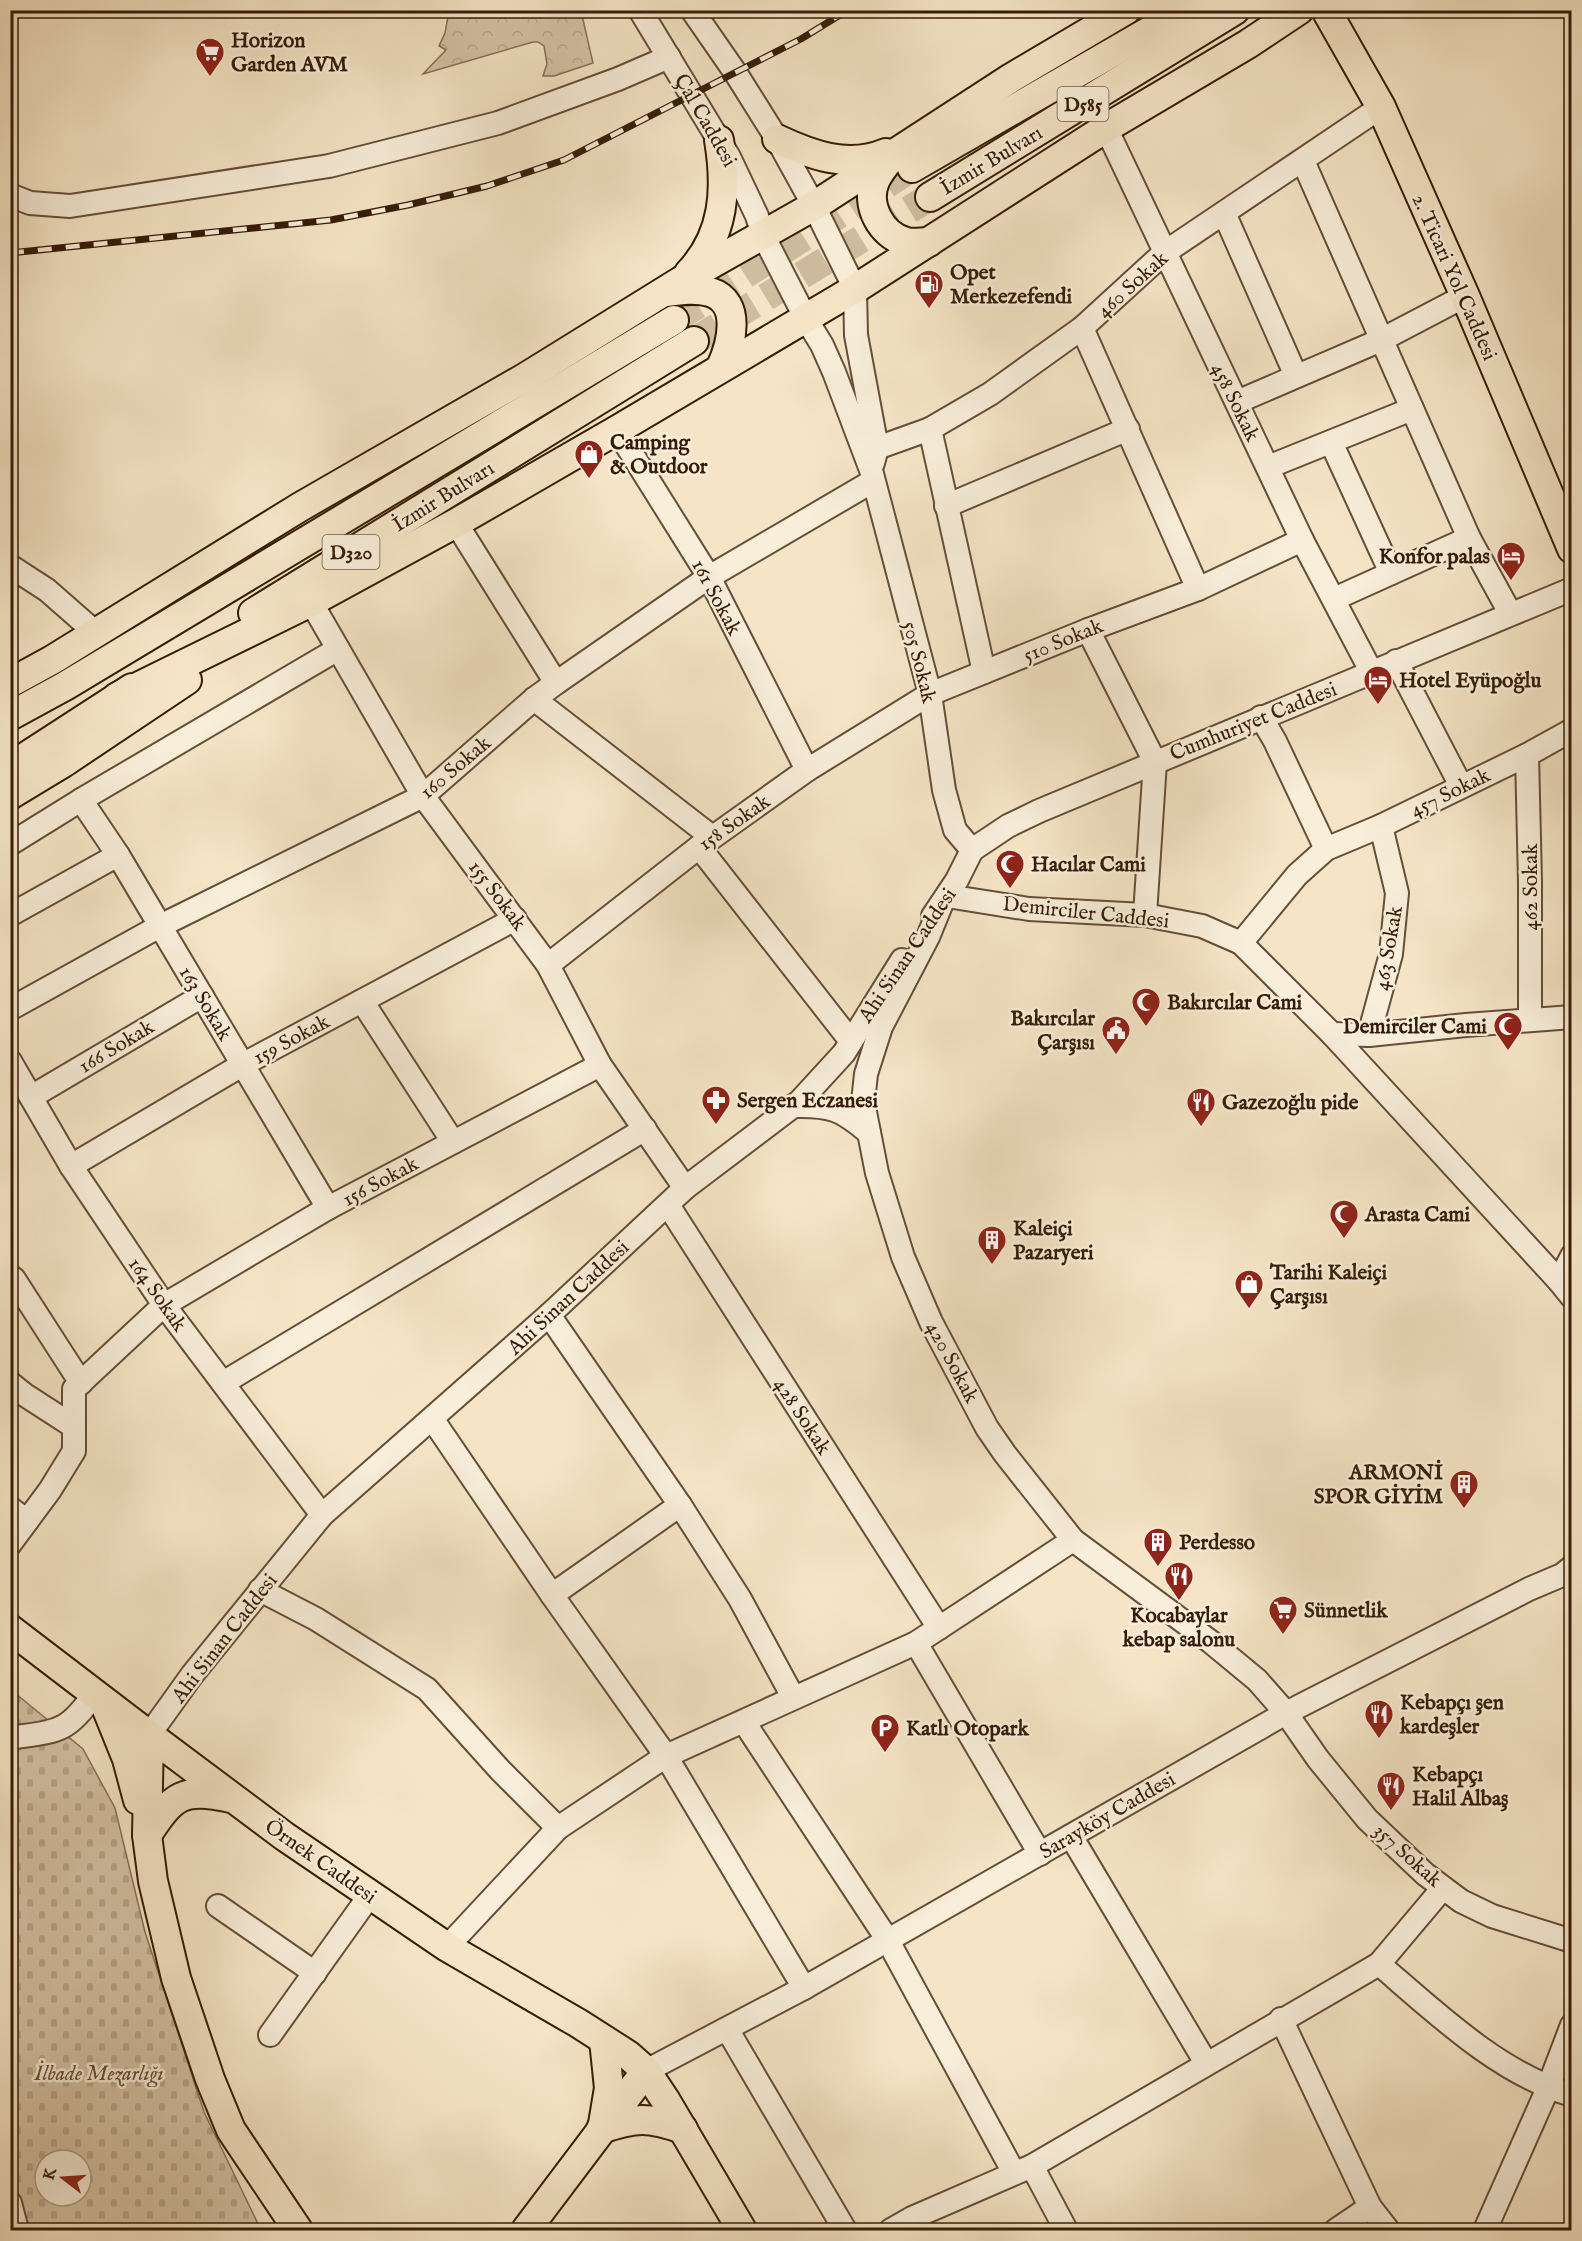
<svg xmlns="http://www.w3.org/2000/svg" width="1582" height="2241" font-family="'IM FELL English',serif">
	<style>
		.cemetery { fill: url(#cemetery-stones); stroke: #867057; stroke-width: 1.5; fill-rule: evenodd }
		.park { fill: url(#park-crowns); stroke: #867057; stroke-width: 1.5 }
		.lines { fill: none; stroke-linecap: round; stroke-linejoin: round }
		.major-tunnel { stroke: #cfbda0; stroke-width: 28; stroke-dasharray: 28 14; stroke-linecap: butt }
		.minor-casing { stroke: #664e38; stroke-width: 26 }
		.major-casing { stroke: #361c08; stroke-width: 32 }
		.minor { stroke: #f8eeda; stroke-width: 22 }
		.major { stroke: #f5e5c6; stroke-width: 28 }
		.rail-casing { stroke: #361c08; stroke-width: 7 }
		.rail { stroke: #f8eeda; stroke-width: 4.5; stroke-dasharray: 14; stroke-linecap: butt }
		.labels { text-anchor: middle; stroke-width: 5; stroke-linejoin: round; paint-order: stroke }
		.shield { fill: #f8eeda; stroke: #705b47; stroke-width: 1.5 }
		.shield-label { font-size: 20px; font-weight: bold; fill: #361c08 }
		.poi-label { font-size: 21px; font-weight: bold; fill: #361c08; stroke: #f8eeda; text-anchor: start }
		.street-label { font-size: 21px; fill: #361c08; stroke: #f8eeda }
		.park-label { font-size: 21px; font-style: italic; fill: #664e37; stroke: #f8eeda }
	</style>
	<defs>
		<pattern id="cemetery-stones" width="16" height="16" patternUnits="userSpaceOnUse" patternTransform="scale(1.5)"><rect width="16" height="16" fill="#d5c3a6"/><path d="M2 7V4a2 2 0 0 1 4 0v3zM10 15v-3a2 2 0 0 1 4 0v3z" fill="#b7a78d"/></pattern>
		<pattern id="park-crowns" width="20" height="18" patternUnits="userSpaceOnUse" patternTransform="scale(1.5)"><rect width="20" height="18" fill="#d5c3a6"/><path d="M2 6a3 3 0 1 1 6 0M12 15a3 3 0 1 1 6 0" fill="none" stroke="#b7a78d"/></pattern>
	</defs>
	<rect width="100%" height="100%" fill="#f5e5c6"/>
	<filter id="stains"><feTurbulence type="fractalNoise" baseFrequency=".00333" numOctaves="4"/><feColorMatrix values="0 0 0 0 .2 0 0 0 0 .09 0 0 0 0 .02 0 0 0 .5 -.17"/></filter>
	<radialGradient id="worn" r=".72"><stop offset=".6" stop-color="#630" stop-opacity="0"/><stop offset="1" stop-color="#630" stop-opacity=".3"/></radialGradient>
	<path class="cemetery" d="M10,1689L83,1749L115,1808L145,1932L204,2112L261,2230H11ZM45,2160H81V2196H45Z"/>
	<polygon class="park" points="449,11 581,11 593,63 554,76 543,76 547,64 544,46 538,42 533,42 423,74 446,50 439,46 445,33"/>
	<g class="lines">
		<g class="major-tunnel">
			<polyline points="674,320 912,168"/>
			<polyline points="694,341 930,197"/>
		</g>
		<g class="minor-casing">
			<g id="minor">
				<polyline points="640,10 729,157 757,216 763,235 806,319 822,345 834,372 871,470 930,694 944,790 955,830 972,850"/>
				<polyline points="692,10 735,72 777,139 814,206 855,289 856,335 877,448 873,463"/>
				<polyline points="1106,128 1302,540 1372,673"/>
				<polyline points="1303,161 1469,538 1510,613"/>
				<polyline points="10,195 30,203 70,206 329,166 498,123 618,79 669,57"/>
				<polyline points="1224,213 1296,376"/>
				<polyline points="1082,328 1198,589"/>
				<polyline points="1237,402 1381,340 1465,296"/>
				<polyline points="930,429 984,672"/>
				<polyline points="617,430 709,577 807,770"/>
				<polyline points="1331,442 1391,573"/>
				<polyline points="877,448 930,429 990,394 1082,328 1164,253 1381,107"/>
				<polyline points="1268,467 1412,409"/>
				<polyline points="946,506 1128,429"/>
				<polyline points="456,523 556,683"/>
				<polyline points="10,566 47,590 96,633"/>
				<polyline points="1334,599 1469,538"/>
				<polyline points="311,602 423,796 548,965 600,1065 685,1188"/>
				<polyline points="1088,630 1155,762 1145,915"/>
				<polyline points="1396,661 1461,786"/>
				<polyline points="534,699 712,837"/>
				<polyline points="1261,717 1275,741 1326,849"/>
				<polyline points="1527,755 1530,882 1530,1020"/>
				<polyline points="81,800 118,855 328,1208"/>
				<polyline points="10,844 81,800 338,649"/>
				<polyline points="699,847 850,1040"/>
				<polyline points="972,850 1008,826 1039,811 1572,589"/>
				<polyline points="947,896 1029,909 1145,915 1202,926 1241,943 1332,1034 1559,1281 1572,1297"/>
				<polyline points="941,905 928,937 881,1027 866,1074 863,1102 877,1173 903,1257 931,1322 987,1428 1005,1454 1073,1540 1211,1642 1257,1680 1286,1713 1318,1759 1367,1819 1425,1874 1461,1901 1492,1916 1572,1941"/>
				<polyline points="10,915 118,855"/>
				<polyline points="933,916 957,880 972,850"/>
				<polyline points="1241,943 1297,875 1326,849 1381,826 1527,755 1572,730"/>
				<polyline points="548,965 699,847 807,770 930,694 1088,630 1198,589 1302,540"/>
				<polyline points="362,1001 453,1142"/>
				<polyline points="10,1009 160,926 423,796 534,699 556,683 709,577 873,481"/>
				<polyline points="1332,1034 1369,1035 1466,1025 1572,1017"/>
				<polyline points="1369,1035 1391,954 1397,893 1381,826"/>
				<polyline points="10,1061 71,1166 164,1305 322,1515"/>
				<polyline points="31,1097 202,996"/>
				<path d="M794,1106C830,1105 841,1109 869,1133"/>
				<polyline points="71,1166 242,1065 515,919"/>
				<polyline points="668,1205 939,1628"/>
				<polyline points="10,1276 14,1279 81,1383"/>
				<polyline points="1559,1281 1572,1256"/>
				<polyline points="549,1315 680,1505 740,1599 793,1697"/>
				<polyline points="10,1383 25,1395 73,1426"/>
				<polyline points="223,1383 645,1129"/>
				<polyline points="433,1420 552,1595 666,1756 804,1988"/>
				<polyline points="10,1508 27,1521"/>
				<polyline points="10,1544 50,1490 74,1451 74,1389 164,1305 328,1208 600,1065"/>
				<polyline points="260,1590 316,1619 427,1689 500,1770 558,1828"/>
				<polyline points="552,1595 680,1505"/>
				<polyline points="916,1643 1040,1854"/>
				<polyline points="744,1722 887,1939 1014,2173"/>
				<polyline points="149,1735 192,1675 322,1515 549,1315 685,1188 800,1101 844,1053 902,960"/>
				<path d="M10,1738C56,1731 67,1734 94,1694"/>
				<polyline points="1071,1836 1206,2063"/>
				<polyline points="218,1906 315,1973"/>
				<polyline points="447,1947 558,1828 666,1756 916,1643 1073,1540"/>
				<path d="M1379,1964C1435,2012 1499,2074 1572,2095"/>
				<polyline points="1281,2019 1370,2207 1388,2230"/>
				<polyline points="727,2029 845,2230"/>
				<polyline points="270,2035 370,1895"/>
				<polyline points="646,2071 804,1988 1286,1713 1529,1589 1562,1575 1572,1567"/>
				<polyline points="1032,2166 1066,2230"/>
				<polyline points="10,2203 17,2230"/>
				<polyline points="891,2230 912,2218 1032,2166 1379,1964 1443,1888"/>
				<polyline points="1336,2230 1370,2207"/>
				<polyline points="1485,2230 1548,2088 1572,2025"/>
			</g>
		</g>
		<g class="major-casing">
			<g id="major">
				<polyline points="1326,10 1381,107 1465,296 1572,549"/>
				<path d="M777,139C811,155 848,169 886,153"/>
				<path d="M891,158C885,165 879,172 875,181C865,205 881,235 906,242C913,244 922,242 929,242"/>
				<polyline points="912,168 1186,10"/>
				<polyline points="930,197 1235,10"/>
				<path d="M689,273C725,235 727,189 719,140"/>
				<path d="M667,292C681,290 696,288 710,292C743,302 731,345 721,367"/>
				<polyline points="253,613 694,341"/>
				<polyline points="10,683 52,660 300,507 526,377 681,281 814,206 1011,78 1126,10"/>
				<polyline points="117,697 311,602 456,523 617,430 855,289 1106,128 1248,44 1299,10"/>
				<polyline points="10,716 65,686 674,320"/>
				<polyline points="10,767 132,688"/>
				<polyline points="10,795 63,763 187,680"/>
				<polyline points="10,1629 133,1723 284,1836 447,1947 578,2023 628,2055 646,2071 666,2101 742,2230"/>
				<polyline points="104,1702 127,1759 138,1800"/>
				<polyline points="149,1735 147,1835 153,1881 176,1978 210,2079 231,2130 298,2230"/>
				<path d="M147,1835C173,1795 183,1787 231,1798"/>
				<polyline points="603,2124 609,2088 604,2040"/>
				<path d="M601,2129C637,2117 648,2117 683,2129"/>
				<polyline points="526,2230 646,2071"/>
			</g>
		</g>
		<use href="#minor" class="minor"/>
		<use href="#major" class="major"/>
		<g class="rail-casing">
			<polyline id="rail" points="10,253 331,220 408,205 487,186 564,160 801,39 848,10"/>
		</g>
		<use href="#rail" class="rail"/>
	</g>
	<defs>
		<g id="supermarket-pin" transform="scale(1.5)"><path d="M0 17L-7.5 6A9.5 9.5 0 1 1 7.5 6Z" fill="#8f2418" stroke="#f8eeda"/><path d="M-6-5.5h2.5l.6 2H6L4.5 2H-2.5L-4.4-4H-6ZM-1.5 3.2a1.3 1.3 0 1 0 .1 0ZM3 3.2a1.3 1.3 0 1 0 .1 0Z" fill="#fff"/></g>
		<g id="fuel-pin" transform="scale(1.5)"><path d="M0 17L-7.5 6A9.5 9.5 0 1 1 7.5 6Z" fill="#8f2418" stroke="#f8eeda"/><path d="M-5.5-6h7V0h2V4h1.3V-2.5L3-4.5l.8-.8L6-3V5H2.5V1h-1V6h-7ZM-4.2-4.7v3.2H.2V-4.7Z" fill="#fff"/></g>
		<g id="shop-pin" transform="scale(1.5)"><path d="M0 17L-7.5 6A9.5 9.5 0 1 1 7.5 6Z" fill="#8f2418" stroke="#f8eeda"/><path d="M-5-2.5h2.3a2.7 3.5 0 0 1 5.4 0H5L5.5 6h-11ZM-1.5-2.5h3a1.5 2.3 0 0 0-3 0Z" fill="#fff"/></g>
		<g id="hotel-pin" transform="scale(1.5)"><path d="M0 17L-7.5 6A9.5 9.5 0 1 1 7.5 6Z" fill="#8f2418" stroke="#f8eeda"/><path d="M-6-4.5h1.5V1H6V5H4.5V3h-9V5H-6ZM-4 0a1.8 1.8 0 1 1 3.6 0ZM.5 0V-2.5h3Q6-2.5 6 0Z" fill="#fff"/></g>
		<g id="mosque-pin" transform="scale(1.5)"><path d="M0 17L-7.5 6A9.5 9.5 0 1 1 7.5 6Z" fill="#8f2418" stroke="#f8eeda"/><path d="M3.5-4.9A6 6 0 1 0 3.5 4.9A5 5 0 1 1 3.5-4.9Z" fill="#fff"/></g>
		<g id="civic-pin" transform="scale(1.5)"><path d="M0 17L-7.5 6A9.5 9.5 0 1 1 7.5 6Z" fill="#8f2418" stroke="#f8eeda"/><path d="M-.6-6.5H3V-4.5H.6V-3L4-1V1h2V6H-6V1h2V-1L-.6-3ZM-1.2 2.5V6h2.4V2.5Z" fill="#fff"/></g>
		<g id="pharmacy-pin" transform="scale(1.5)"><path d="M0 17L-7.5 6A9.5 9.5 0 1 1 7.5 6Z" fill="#8f2418" stroke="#f8eeda"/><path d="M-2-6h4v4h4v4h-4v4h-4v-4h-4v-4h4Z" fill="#fff"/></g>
		<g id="restaurant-pin" transform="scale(1.5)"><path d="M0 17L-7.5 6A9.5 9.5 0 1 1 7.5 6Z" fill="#8f2418" stroke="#f8eeda"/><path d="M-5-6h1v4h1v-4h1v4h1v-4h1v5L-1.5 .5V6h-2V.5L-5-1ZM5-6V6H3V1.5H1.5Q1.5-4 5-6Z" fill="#fff"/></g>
		<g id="building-pin" transform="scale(1.5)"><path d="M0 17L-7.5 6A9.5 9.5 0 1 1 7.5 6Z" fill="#8f2418" stroke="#f8eeda"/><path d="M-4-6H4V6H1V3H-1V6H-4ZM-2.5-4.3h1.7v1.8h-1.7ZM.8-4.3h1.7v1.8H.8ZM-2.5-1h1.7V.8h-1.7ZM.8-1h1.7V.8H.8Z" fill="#fff"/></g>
		<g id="parking-pin" transform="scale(1.5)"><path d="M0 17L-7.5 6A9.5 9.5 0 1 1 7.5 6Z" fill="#8f2418" stroke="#f8eeda"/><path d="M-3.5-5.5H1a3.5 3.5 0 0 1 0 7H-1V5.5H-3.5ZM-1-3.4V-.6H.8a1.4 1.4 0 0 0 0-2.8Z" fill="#fff"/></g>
	</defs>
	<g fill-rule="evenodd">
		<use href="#supermarket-pin" x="210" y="52"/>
		<use href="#fuel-pin" x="929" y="284"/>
		<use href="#shop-pin" x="589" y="454"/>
		<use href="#hotel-pin" x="1511" y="556"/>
		<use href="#hotel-pin" x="1378" y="680"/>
		<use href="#mosque-pin" x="1010" y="864"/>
		<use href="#mosque-pin" x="1146" y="1002"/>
		<use href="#mosque-pin" x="1508" y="1026"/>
		<use href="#civic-pin" x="1116" y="1030"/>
		<use href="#pharmacy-pin" x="716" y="1100"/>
		<use href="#restaurant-pin" x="1201" y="1102"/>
		<use href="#mosque-pin" x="1344" y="1214"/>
		<use href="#building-pin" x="992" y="1240"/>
		<use href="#shop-pin" x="1249" y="1284"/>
		<use href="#building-pin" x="1464" y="1484"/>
		<use href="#building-pin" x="1158" y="1542"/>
		<use href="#restaurant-pin" x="1179" y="1576"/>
		<use href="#supermarket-pin" x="1283" y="1610"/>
		<use href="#restaurant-pin" x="1379" y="1714"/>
		<use href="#parking-pin" x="885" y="1728"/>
		<use href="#restaurant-pin" x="1391" y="1786"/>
	</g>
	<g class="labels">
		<g class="shield">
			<rect x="1057.5" y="87" width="51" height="34" rx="4.5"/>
			<rect x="322.5" y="535" width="57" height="34" rx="4.5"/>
		</g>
		<g class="shield-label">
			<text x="1083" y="111">D585</text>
			<text x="351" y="559">D320</text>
		</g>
		<g class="poi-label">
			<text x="231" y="47">Horizon<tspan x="231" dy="24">Garden AVM</tspan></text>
			<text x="950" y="279">Opet<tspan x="950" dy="24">Merkezefendi</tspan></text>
			<text x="610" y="449">Camping<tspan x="610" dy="24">&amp; Outdoor</tspan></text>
			<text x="1490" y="563" text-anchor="end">Konfor palas</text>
			<text x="1399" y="687">Hotel Eyüpoğlu</text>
			<text x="1031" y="871">Hacılar Cami</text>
			<text x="1167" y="1009">Bakırcılar Cami</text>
			<text x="1095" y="1025" text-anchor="end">Bakırcılar<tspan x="1095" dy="24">Çarşısı</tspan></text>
			<text x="1487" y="1033" text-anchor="end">Demirciler Cami</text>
			<text x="737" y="1107">Sergen Eczanesi</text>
			<text x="1222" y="1109">Gazezoğlu pide</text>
			<text x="1365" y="1221">Arasta Cami</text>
			<text x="1013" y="1235">Kaleiçi<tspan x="1013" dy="24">Pazaryeri</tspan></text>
			<text x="1270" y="1279">Tarihi Kaleiçi<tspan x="1270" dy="24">Çarşısı</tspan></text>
			<text x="1443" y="1479" text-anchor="end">ARMONİ<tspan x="1443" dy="24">SPOR GİYİM</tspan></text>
			<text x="1179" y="1549">Perdesso</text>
			<text x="1304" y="1617">Sünnetlik</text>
			<text x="1179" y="1622" text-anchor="middle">Kocabaylar<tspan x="1179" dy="24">kebap salonu</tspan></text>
			<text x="1400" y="1709">Kebapçı şen<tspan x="1400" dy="24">kardeşler</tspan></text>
			<text x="906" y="1735">Katlı Otopark</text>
			<text x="1412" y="1781">Kebapçı<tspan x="1412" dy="24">Halil Albaş</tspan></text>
		</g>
		<g class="street-label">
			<text transform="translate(706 120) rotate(60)" y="7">Çal Caddesi</text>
			<text transform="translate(991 160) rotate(-31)" y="7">İzmir Bulvarı</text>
			<text transform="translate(1455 277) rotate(66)" y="7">2. Ticari Yol Caddesi</text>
			<text transform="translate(1132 284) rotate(-42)" y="7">460 Sokak</text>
			<text transform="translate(1236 402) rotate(64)" y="7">458 Sokak</text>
			<text transform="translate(443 496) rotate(-32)" y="7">İzmir Bulvarı</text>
			<text transform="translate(717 597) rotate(62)" y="7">161 Sokak</text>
			<text transform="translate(1063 640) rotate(-22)" y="7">510 Sokak</text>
			<text transform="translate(920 662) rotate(76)" y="7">505 Sokak</text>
			<text transform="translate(1253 721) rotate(-22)" y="7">Cumhuriyet Caddesi</text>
			<text transform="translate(455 767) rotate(-40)" y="7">160 Sokak</text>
			<text transform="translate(1450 792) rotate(-26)" y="7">457 Sokak</text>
			<text transform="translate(734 822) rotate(-35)" y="7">158 Sokak</text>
			<text transform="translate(1530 887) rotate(-90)" y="7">462 Sokak</text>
			<text transform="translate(498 895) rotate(53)" y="7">155 Sokak</text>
			<text transform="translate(1086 912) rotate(6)" y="7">Demirciler Caddesi</text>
			<text transform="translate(1388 948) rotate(-80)" y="7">463 Sokak</text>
			<text transform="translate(907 955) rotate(-56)" y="7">Ahi Sinan Caddesi</text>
			<text transform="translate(206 1003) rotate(59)" y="7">163 Sokak</text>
			<text transform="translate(291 1039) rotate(-28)" y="7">159 Sokak</text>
			<text transform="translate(116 1046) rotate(-31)" y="7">166 Sokak</text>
			<text transform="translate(380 1181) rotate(-28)" y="7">156 Sokak</text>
			<text transform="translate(158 1294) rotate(55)" y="7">164 Sokak</text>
			<text transform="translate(568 1297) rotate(-43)" y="7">Ahi Sinan Caddesi</text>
			<text transform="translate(953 1362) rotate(62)" y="7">420 Sokak</text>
			<text transform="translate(803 1416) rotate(57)" y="7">428 Sokak</text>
			<text transform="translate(224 1638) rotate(-52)" y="7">Ahi Sinan Caddesi</text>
			<text transform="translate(1107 1815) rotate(-30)" y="7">Sarayköy Caddesi</text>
			<text transform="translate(1408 1855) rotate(42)" y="7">357 Sokak</text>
			<text transform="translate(321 1861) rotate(35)" y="7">Örnek Caddesi</text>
		</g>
		<g class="park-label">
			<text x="99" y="2080">İlbade Mezarlığı</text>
		</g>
	</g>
	<rect width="1582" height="2241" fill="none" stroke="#f5e5c6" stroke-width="36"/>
	<rect x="12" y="12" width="1558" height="2217" fill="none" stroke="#361c08" stroke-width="3"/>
	<rect x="18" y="18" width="1546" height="2205" fill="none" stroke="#361c08" stroke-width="1.5"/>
	<g transform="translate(63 2178) rotate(287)"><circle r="28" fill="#f8eeda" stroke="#aa9a86" stroke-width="1.5"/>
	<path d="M0-4.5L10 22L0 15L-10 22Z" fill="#8f2418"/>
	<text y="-9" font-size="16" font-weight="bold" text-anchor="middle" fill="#361c08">K</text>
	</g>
	<rect width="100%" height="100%" filter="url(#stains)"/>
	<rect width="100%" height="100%" fill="url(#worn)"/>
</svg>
